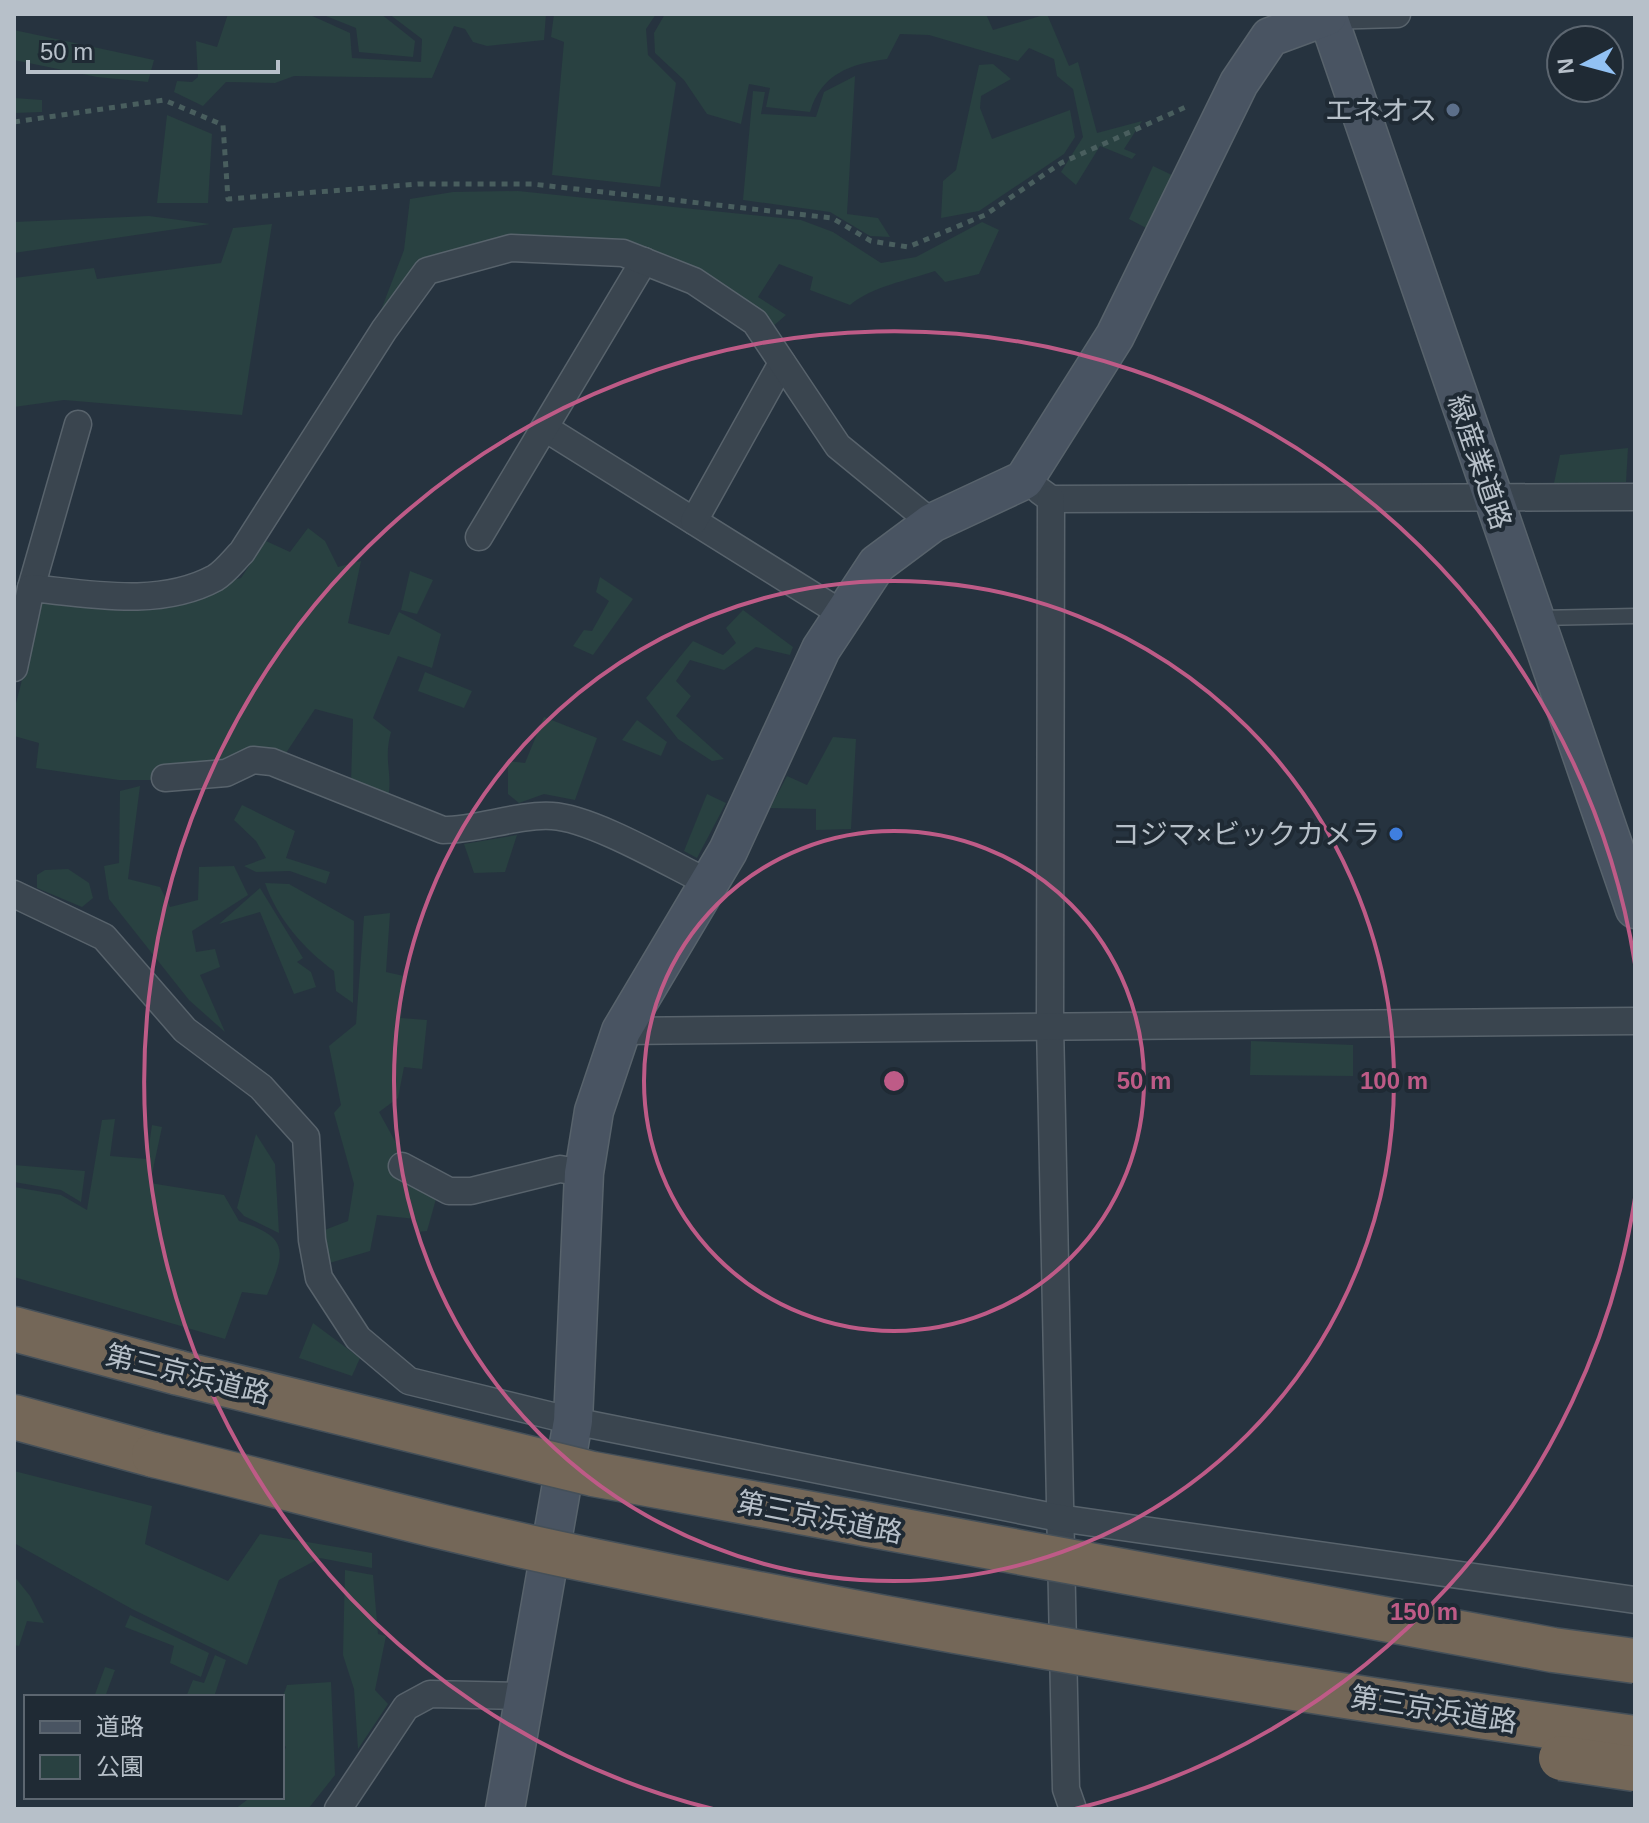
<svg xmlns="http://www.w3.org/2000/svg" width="1649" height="1823" font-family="Arial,'Noto Sans JP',sans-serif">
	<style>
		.green { fill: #294141 }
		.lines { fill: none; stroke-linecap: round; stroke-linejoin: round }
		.lane-casing { stroke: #58636c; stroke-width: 17 }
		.street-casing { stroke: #58636c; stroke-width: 29 }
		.secondary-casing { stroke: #58636c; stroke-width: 41 }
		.highway-casing { stroke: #455059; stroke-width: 47 }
		.path { stroke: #495e5e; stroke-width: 5; stroke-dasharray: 6 6; stroke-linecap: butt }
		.lane { stroke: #3a454f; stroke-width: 14 }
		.street { stroke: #3a454f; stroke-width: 26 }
		.secondary { stroke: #495462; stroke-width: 38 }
		.highway { stroke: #746758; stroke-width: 44 }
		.highway-bridge-casing { stroke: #455059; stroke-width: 47; stroke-linecap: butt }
		.highway-bridge { stroke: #746758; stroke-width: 44 }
		.ring { fill: none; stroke: #be5b87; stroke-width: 4 }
		.service-dot { fill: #5c6f8a; stroke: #1f2a34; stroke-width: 3 }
		.shop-dot { fill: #3f7fe0; stroke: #1f2a34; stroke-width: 3 }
		.labels { text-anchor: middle; stroke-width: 8; stroke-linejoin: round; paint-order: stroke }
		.poi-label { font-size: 28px; fill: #b7c0c9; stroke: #1f2a34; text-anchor: end }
		.street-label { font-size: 28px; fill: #b7c0c9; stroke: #1f2a34 }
		.centre { fill: #be5b87; stroke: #1f2a34; stroke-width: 4 }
		.ring-label { font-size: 24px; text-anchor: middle; font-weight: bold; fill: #be5b87; stroke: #1f2a34; stroke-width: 8; stroke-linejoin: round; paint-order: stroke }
	</style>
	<rect width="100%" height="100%" fill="#26333f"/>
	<g class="green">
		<polygon points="228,14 308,14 350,33 352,58 421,62 422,39 389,14 546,14 544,40 487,46 473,42 465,29 454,26 432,78 294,76 275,83 226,82 203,106 174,92 177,81 192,82 198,77 196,41 217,47"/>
		<polygon points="321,14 381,14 415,41 413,57 359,52 356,28"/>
		<polygon points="554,14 656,14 646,29 648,55 676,83 660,187 552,175 564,42 551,37"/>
		<path d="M665,14H986L993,30L1047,14L1069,66L1078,62L1097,133L1142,121L1124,149L1136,154L1132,159L1100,146L1076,185L1061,172L1083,137L1073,89L1057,76L1054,59L1029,48L1018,61L929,35L900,34L887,59C850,64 821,74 810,112L766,107L770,88L749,84L741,124L707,114L684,80L655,53L654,33Z"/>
		<polygon points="14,30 154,60 148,82 97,77 14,60"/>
		<polygon points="993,64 1011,79 981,96 980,108 992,139 1070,110 1075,137 1064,154 979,211 941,218 943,181 956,170 979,65"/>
		<polygon points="855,76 847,214 878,218 890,237 870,236 830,212 743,200 753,91 765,92 761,114 816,117 824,92"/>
		<polygon points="14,98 42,100 42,112 14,113"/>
		<polygon points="167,115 212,134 208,203 157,203"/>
		<polygon points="1153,166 1174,176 1148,229 1129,219"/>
		<path d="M518,191L801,220L833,232L881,263L916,257L982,222L999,230L979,274L945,282L935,271C906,281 873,286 850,305L810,290L813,277L779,264L758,297L786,315L772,327L620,244L424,263L384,316L380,313L404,250L410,199L453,192Z"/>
		<polygon points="149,216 210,224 14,253 14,222"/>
		<polygon points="272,224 242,415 64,400 14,407 14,278 94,268 97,279 221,263 233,228"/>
		<polygon points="1628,448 1626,482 1554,483 1560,455"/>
		<path d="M308,528L325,541L338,567L361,561L348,623L389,635L399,612L441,634L432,668L398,656L373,718L391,732C383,760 393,773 388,798L351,782L353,719L315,709L286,753L252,747L223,764L179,765L152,780H119L36,768L39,743L14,736V711L43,598L128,605L241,578L266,541L290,552Z"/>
		<polygon points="410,571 433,580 417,614 401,610"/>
		<polygon points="600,577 633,599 593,655 573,646 584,630 592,631 609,601 596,592"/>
		<polygon points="743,610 793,647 790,655 756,647 724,670 690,660 676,681 691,696 676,716 724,759 712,761 678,739 646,698 693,641 723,655 736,643 726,628"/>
		<polygon points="425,672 472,691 464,708 418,691"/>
		<polygon points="544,717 597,738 575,800 544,794 519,803 508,794 508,761 525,763"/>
		<polygon points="637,720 667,742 661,756 622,740"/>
		<polygon points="833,737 856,739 851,829 816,830 816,809 770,808 787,776 807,785"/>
		<polygon points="140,786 128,879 160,887 170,907 198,900 199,867 234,866 248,895 192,931 196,952 215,949 220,967 200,975 225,1032 189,1000 109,899 104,866 119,863 120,791"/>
		<polygon points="707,794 726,803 697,858 684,851"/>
		<polygon points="242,805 295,831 286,858 330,872 326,884 290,871 256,872 244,866 266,858 256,841 234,820"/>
		<polygon points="517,835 505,872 474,873 464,844"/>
		<polygon points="68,869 89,883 93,898 82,907 37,888 37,875 45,870"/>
		<path d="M265,883L289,884L354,921L353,1003L336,991L334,971C304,949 277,918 265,883Z"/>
		<polygon points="260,888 303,958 297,962 311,972 316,987 294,994 260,912 219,924"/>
		<polygon points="390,913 386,972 404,976 401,1018 427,1020 422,1069 404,1067 398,1098 379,1112 401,1152 392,1175 436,1199 427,1231 417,1232 416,1219 377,1215 370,1251 326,1264 322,1231 348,1221 354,1184 334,1113 341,1105 329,1046 356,1024 364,916"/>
		<polygon points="1251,1041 1353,1045 1353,1076 1250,1075"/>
		<path d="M115,1119L110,1156L147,1159L152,1125L162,1127L150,1183L224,1195L239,1221C289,1237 286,1251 267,1295L242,1292L225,1339L14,1277V1187L61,1195L87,1210L102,1120Z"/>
		<polygon points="256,1134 275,1164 279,1233 244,1216 237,1208"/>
		<polygon points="14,1165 85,1171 81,1202 61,1190 14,1182"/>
		<polygon points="313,1323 360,1358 352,1376 299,1358"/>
		<polygon points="14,1471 152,1506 145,1544 228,1581 260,1534 372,1553 372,1568 320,1558 279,1580 247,1665 132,1609 14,1543"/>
		<polygon points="345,1570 373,1575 378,1634 386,1636 375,1690 388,1704 358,1749 354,1689 343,1655"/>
		<polygon points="14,1576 30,1596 44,1623 27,1621 19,1646 14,1645"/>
		<polygon points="130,1615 209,1653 201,1677 170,1663 174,1646 125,1627"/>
		<polygon points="215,1655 226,1660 214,1697 186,1697 193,1680 204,1683"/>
		<polygon points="105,1667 115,1670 105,1697 94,1697"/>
		<polygon points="331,1682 335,1775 308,1809 235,1809 251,1797 282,1797 282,1757 286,1747 282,1743 282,1699 287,1685"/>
	</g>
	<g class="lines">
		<g class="lane-casing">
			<polyline id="lane" points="1538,618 1635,616"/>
		</g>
		<g class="street-casing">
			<g id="street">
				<polyline points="1327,16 1397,14"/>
				<polyline points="545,428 844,615"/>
				<polyline points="1040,491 1051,499 1635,497"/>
				<polyline points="1051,499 1050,1024 1066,1789 1073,1809"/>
				<polyline points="694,521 782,363"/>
				<polyline points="479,537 644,261"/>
				<polyline points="31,588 78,424"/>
				<path d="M14,668L31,588C90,594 160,608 215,578C225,572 234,560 242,552L384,330L427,271L511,248L623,253L694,281L755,322L838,446L932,523"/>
				<path d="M165,778L226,773L253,760L272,762L443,830C479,830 517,814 552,816C592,818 670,864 709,883"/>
				<polyline points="14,894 104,937 185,1030 261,1087 306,1137 312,1240 319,1278 358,1338 409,1381 573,1421 1059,1518 1635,1600"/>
				<polyline points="621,1031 1635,1021"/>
				<polyline points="402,1166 449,1191 471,1191 560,1169 584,1173"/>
				<polyline points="338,1809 406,1707 430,1694 525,1696"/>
			</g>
		</g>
		<g class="secondary-casing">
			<g id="secondary">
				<polyline points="1327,14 1635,909"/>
				<polyline points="505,1809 573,1421 584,1173 594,1111 621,1031 728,851 821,649 877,564 932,523 1024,480 1115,336 1239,83 1270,37 1327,16"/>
			</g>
		</g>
		<g class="highway-casing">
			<g id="highway">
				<polyline points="14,1329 179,1373"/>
				<polyline points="14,1417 154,1455"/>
			</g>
		</g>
		<polyline class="path" points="14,122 164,100 223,125 228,199 419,184 532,184 832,218 871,241 908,247 985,215 1061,163 1188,106"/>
		<use href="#lane" class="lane"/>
		<use href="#street" class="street"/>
		<use href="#secondary" class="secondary"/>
		<use href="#highway" class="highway"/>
		<g class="highway-bridge-casing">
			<g id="highway-bridge">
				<polyline points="179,1373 593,1474 1553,1650 1635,1661"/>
				<path d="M154,1455C299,1490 443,1530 589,1560C936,1632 1284,1690 1635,1738"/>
				<polyline points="1561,1758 1635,1769"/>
			</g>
		</g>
		<use href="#highway-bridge" class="highway-bridge"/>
	</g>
	<g class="ring">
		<circle cx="894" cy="1081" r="250"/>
		<circle cx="894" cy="1081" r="500"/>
		<path d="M1635 1198A750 750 0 0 1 1075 1809M713 1809A750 750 0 1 1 1635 964"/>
	</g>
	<circle class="service-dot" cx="1453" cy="110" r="8"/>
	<circle class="shop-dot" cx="1396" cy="834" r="8"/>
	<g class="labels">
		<g class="poi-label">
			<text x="1437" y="120">エネオス</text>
			<text x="1380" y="844">コジマ×ビックカメラ</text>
		</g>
		<g class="street-label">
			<text transform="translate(1480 462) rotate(71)" y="10">緑産業道路</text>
			<text transform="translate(188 1374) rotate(14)" y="10">第三京浜道路</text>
			<text transform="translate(820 1517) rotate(11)" y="10">第三京浜道路</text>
			<text transform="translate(1434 1709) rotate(9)" y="10">第三京浜道路</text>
		</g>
	</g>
	<circle cx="894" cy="1081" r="12" class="centre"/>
	<g class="ring-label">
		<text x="1144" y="1089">50 m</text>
		<text x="1394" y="1089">100 m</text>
		<text x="1424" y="1620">150 m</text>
	</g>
	<rect width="1649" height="1823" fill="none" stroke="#b7c0c9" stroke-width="32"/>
	<rect x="24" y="1695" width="260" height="104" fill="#1f2a34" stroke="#5c6670" stroke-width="2"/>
	<rect x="40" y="1721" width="40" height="12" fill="#495462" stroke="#5c6670" stroke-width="2"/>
	<text x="96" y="1735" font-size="24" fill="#b7c0c9">道路</text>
	<rect x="40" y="1755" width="40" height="24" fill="#294141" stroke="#5c6670" stroke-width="2"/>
	<text x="96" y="1775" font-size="24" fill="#b7c0c9">公園</text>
	<g transform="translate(1585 64) rotate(264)"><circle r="38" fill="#1f2a34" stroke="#5c6670" stroke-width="2"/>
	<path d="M0-6L14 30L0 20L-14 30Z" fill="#92c1f3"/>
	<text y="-12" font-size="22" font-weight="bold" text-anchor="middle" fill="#b7c0c9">N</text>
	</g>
	<path d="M28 60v12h250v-12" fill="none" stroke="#b7c0c9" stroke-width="4"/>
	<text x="40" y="60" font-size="24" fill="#b7c0c9" stroke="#1f2a34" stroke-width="6" paint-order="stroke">50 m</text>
</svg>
